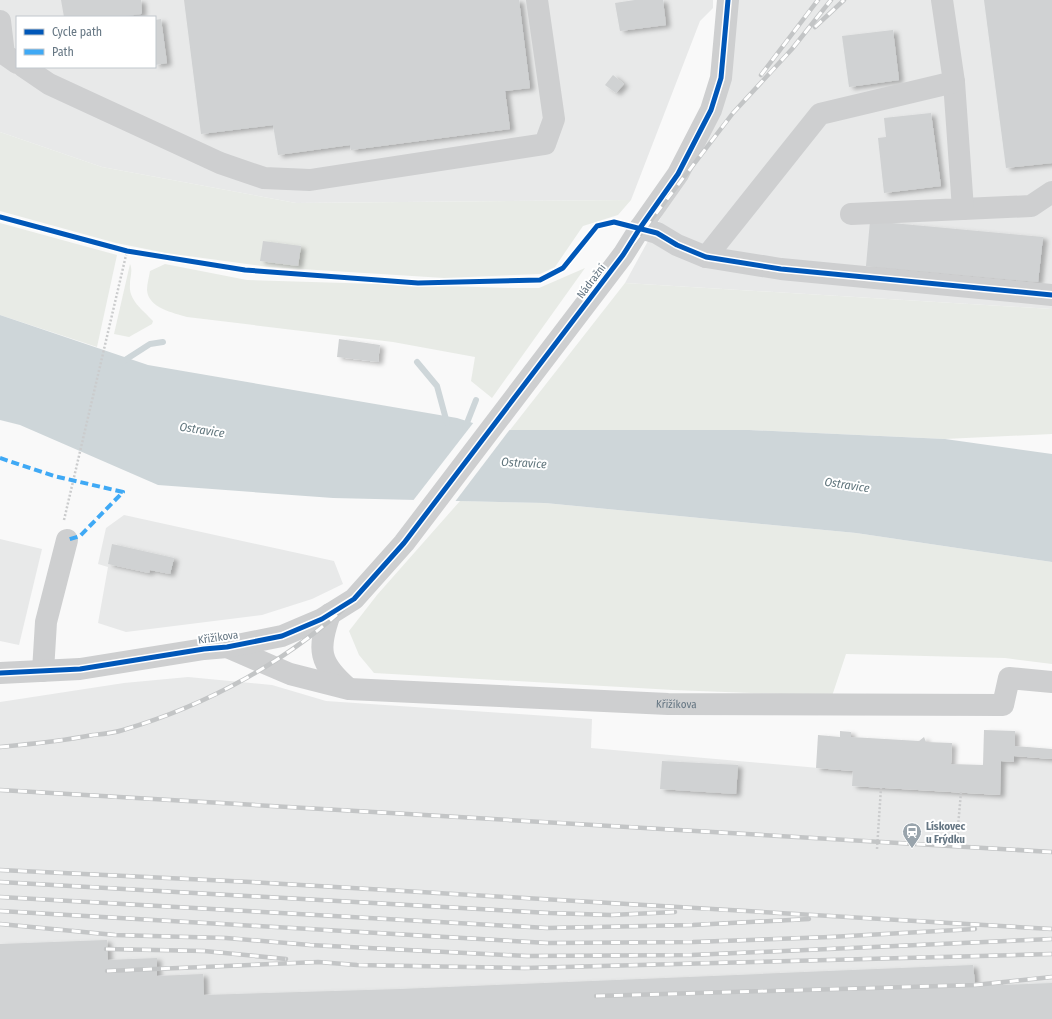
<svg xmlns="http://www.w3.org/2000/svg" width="1052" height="1019" font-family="'Fira Sans Condensed',sans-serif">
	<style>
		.built { fill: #e8e9e9; fill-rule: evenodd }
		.green { fill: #e8ebe6 }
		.water { fill: #ced6d9 }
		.pier { fill: #f9f9f9 }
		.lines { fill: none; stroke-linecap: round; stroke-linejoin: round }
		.stream { stroke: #ced6d9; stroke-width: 6 }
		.building { fill: #d0d2d3; filter: url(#shadow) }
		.path { stroke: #cbcccd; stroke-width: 2.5; stroke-dasharray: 2 2; stroke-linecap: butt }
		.minor { stroke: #cecfd0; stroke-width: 22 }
		.rail-casing { stroke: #c3c5c6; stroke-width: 4.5 }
		.rail { stroke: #fff; stroke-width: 3; stroke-dasharray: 9; stroke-linecap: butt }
		.quiet { stroke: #3fa9f5; stroke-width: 4; stroke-dasharray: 8 4; stroke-linecap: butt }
		.cycleway-casing { stroke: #fff; stroke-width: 8 }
		.cycleway { stroke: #0057b8; stroke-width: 5 }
		.labels { text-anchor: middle; stroke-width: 4; stroke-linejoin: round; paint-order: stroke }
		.street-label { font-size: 11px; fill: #657683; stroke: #fff }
		.poi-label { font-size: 11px; font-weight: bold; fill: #657683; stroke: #fff; text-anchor: start }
		.water-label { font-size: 12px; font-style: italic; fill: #60757c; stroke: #fff }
	</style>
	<defs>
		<filter id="shadow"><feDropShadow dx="4.5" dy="2.5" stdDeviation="2" flood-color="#0004"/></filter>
	</defs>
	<rect width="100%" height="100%" fill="#f9f9f9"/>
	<g class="built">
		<path d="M0,0H713V8L700,21L631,200L296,203L102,167L0,132ZM17,17H155V67H17Z"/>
		<polygon points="737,0 1052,0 1052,309 625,283 723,104"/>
		<polygon points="124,515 334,561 343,584 312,599 262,615 126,632 98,623 108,567 98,564 106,528"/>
		<polygon points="0,539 42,549 19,645 0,641"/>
		<polygon points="188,677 272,685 326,701 592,719 591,748 853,771 853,786 999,795 1001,761 1014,762 1014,756 1052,759 1052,1019 0,1019 0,702 124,683"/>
	</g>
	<g class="green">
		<polygon points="0,132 102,167 296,203 631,200 618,215 583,226 555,267 540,274 444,278 269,267 166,253 116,243 0,211"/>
		<polygon points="0,223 117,255 97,347 0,315"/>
		<path d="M130,264C133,270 130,277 130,284C128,300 143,310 153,321L152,324L129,337L114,334Z"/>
		<path d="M165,264L247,280L513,288H539L585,268L492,398L471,381L475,357L393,342L187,317C174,313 148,308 147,290C147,284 149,277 150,271Z"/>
		<polygon points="625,283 1052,309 1052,434 945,439 749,430 510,430"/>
		<polygon points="460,501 545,503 856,533 1052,562 1052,664 1005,658 846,654 832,696 673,690 374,673 359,655 349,631 377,595"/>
	</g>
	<polygon class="water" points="0,315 148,365 457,418 473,423 510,430 749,430 945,439 1052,454 1052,562 856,533 545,503 333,498 158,485 20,425 0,420"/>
	<polygon class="pier" points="474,422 511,428 454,503 412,502"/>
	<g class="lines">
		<g class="stream">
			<polyline points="122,362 150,344 163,342"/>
			<polyline points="417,362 437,386 447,423"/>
			<polyline points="465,428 476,400"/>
		</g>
	</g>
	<g class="building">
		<polygon points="61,0 141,0 142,12 141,14 119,17 64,17"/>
		<polygon points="184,0 519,0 530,88 505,91 510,129 351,150 350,145 278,155 273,125 201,134"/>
		<polygon points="635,0 663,0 666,25 620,31 615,3"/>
		<polygon points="984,0 1052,0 1052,163 1006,168"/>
		<polygon points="161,19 167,63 155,65 155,20"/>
		<polygon points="893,30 899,80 849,87 842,36"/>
		<polygon points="613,75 624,84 616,93 605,85"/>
		<polygon points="931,113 941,186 884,193 878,138 886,137 884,118"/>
		<polygon points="870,221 1043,237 1038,282 866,266"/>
		<polygon points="263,241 301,246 298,266 260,261"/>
		<polygon points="339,339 380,345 378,362 337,357"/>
		<polygon points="112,544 174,558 170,574 150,570 149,573 108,564"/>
		<polygon points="984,730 1015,731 1015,746 1052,749 1052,759 1014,756 1014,762 1001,761 1000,795 852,786 853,771 816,768 818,735 840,737 840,731 851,732 851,737 919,741 924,737 926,742 952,743 951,764 983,765"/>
		<polygon points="662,761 738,765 736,794 660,789"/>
		<polygon points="107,940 108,960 157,958 157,976 203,974 204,995 400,989 973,965 975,983 1001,982 1002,985 1052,983 1052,1019 0,1019 0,944"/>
	</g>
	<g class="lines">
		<g class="path">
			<polyline points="64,520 127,251"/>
			<polyline points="957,838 961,792"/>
			<polyline points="877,849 881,788"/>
		</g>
		<g class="minor">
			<polyline points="0,21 4,54 17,63"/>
			<polyline points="24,67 49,84 220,163 264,178 310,180 545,144 554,119 537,0"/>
			<polyline points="963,209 1031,206 1052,192"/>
			<polyline points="851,214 963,209 954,82"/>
			<polyline points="640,228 657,233 677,245 706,257 781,269 1052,295"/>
			<polyline points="706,257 820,114 954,82 942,0"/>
			<path d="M330,614C317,650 319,663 348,688"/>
			<path id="s1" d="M227,647L290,674L349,689L668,704L1003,705L1009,678L1052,682"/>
			<polyline points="43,671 46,622 67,540"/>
			<polyline points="0,673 80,669 204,649 227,647 282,636 322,619 354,599 404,543 623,255 640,228 678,174 711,110 721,78 728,0"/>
		</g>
		<g class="rail-casing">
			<g id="rail">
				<polyline points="815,27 844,0"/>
				<polyline points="761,75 818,0"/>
				<path d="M0,747C32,744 62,741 93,735C103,734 114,733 123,730C208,705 290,660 354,599C372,582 388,561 404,543L733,113L792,49L831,0"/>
				<polyline points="0,790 1052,852"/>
				<polyline points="0,870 251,882 1052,929"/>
				<polyline points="0,882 550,913 611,915 675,912"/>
				<polyline points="0,897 547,928 693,925 809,919"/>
				<polyline points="0,911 548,943 693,942 830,937 975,929"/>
				<polyline points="0,924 115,935 226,938 310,945 527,956 692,955 1052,939"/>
				<polyline points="106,949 204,951 286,959"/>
				<polyline points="107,971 318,962 357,965 525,968 1052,954"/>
				<polyline points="596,996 975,985 1052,977"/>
			</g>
		</g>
		<use href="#rail" class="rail"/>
		<polyline class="quiet" points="0,458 54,476 123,492 80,536 67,540"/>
		<g class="cycleway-casing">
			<g id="cycleway">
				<polyline points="0,217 127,251 245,270 418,283 540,280 563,268 597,226 614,222 657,233 677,245 706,257 781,269 1052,295"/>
				<polyline points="0,673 80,669 204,649 227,647 282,636 322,619 354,599 404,543 623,255 640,228 678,174 711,110 721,78 728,0"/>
			</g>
		</g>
		<use href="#cycleway" class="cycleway"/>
	</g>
	<defs>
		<g id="station-pin" transform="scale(1)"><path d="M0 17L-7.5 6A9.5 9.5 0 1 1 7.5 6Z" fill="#99a4ac" stroke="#fff"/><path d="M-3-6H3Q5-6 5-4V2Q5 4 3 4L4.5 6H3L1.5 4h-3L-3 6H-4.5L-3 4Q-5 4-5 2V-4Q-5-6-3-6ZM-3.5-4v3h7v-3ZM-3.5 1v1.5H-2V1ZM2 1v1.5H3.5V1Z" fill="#fff"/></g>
	</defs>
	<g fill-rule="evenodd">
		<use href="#station-pin" x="912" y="832"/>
	</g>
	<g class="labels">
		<g class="street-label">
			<text transform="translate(591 281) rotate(-53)" y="4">Nádražní</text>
			<text transform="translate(218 637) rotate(-8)" y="4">Křižíkova</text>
			<text dy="4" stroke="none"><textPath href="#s1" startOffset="457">Křižíkova</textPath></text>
		</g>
		<g class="poi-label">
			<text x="926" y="830">Lískovec<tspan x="926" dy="13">u Frýdku</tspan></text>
		</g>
		<g class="water-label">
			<text transform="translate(202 430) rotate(9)" y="4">Ostravice</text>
			<text transform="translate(524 463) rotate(3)" y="4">Ostravice</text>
			<text transform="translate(847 485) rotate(9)" y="4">Ostravice</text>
		</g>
	</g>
	<rect x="16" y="16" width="140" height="52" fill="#ffffff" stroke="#c1c8cd"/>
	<rect x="24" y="29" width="20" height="6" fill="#0057b8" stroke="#c1c8cd"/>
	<text x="52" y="36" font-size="12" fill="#657683">Cycle path</text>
	<rect x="24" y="49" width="20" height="6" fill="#3fa9f5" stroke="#c1c8cd"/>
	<text x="52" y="56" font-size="12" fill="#657683">Path</text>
</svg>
